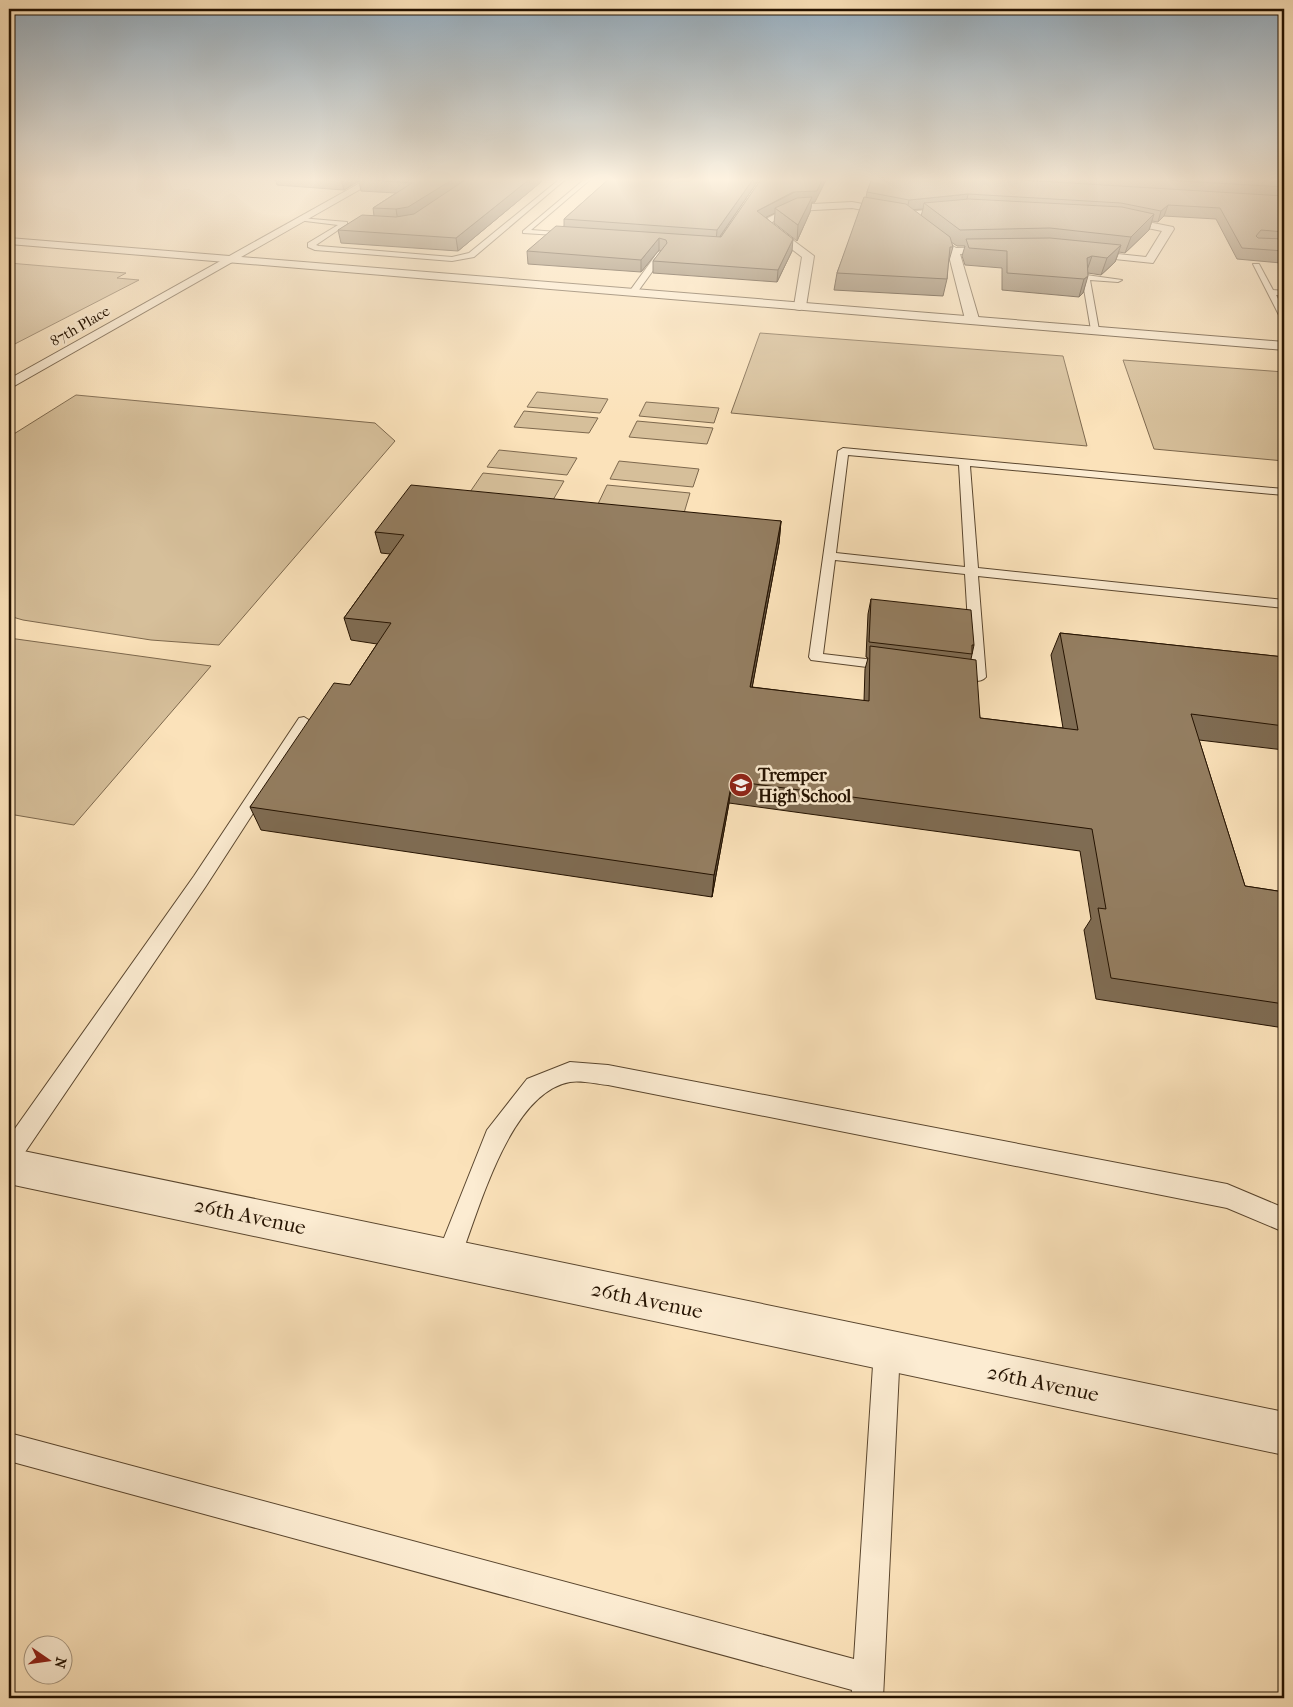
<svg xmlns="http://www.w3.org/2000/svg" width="1293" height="1707" font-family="'IM FELL French Canon',serif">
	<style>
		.green { fill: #d6bf9a; stroke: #7d684d }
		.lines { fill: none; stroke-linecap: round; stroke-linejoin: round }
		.service-casing { stroke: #5a462e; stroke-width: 2 }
		.minor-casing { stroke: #5a462e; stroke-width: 2 }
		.tertiary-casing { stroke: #5a462e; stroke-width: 2 }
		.service { fill: #fcecd2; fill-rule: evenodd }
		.minor { fill: #fcecd2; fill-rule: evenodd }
		.tertiary { fill: #fcecd2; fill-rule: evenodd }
		.wall { fill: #7f6c53; stroke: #241200; fill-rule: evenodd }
		.shaded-wall { fill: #685844; stroke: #241200 }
		.building { fill: #947e61; stroke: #241200 }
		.labels { text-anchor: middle; stroke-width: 5; stroke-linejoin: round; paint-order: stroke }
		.far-street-label { font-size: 15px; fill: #241200; stroke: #fcecd2 }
		.poi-label { font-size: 18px; font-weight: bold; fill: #241200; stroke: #fcecd2; text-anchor: start }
		.near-street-label { font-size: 21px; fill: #241200; stroke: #fcecd2 }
	</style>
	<rect width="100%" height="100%" fill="#fbe2ba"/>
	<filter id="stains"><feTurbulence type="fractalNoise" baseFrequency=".004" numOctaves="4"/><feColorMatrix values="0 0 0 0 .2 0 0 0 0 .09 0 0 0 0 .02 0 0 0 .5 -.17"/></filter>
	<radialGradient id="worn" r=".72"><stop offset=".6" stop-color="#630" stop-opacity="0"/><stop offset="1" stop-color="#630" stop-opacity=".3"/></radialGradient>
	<g class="green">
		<polygon points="9,263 126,273 117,278 139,280 9,347"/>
		<polygon points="760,333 1063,356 1087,446 731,413"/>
		<polygon points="1123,360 1284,372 1284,461 1154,449"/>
		<polygon points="537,392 608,399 600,413 527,407"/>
		<polygon points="76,395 375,423 395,441 219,645 151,640 23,620 9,616 9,437"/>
		<polygon points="646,402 719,408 714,423 639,416"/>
		<polygon points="524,411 598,418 589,433 514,427"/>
		<polygon points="637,421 713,428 707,444 629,437"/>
		<polygon points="499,450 577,458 567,475 487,467"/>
		<polygon points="619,461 699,469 693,487 610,479"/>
		<polygon points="483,473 564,481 553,500 470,492"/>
		<polygon points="607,485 690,493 684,513 598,504"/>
		<polygon points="9,638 211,666 74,825 9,814"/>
	</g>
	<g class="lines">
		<g class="service-casing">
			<g id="service">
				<polygon points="561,178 567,178 474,257 452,261 315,250 308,247 308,243 338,225 297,220 300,218 347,222 347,224 316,245 319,246 452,257 469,253"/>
				<polygon points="586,178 592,178 531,230 570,233 572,236 523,233 523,231"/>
				<polygon points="658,252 665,254 636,294 630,294 629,292"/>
				<polygon points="1253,264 1259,264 1273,290 1284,291 1284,295 1276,295 1284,310 1284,319 1280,317"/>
				<polygon points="1086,275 1122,280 1118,282 1090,280 1099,330 1095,333 1091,330 1082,277"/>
				<path d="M843,448L1284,489V495L970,466L978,568L1284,600V608L978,576L986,677C980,685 953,681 947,674L954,670L971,672L965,574L835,560L823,654L891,662L898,666L891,670L811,660L809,657L838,451ZM848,455L959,465L965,567L836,553Z"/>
				<polygon points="304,717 312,722 206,886 17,1164 9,1167 9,1137 194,876 299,718"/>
				<path d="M570,1062L608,1065L1227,1184L1284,1208V1232L1227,1208L608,1085C597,1084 581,1080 570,1082C508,1093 478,1215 457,1267L448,1270L439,1267L436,1258L487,1130L527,1079Z"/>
				<polygon points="887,1337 896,1341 900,1350 883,1698 851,1698 852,1690 9,1461 9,1433 854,1659 874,1350 878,1341"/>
			</g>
		</g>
		<g class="minor-casing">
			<g id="minor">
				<polygon points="369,178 380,178 9,389 9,379"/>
				<polygon points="852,202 907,212 958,207 963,210 958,213 907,218 852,208 795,211 770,223 814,256 806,306 800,310 795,309 794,306 802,257 758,223 793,205"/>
				<polygon points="1113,215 1173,227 1174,229 1153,263 1076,255 1074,253 1080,250 1146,257 1162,231 1109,220 1109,216"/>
				<polygon points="939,237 956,248 1000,247 1006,250 1000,253 960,254 979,319 977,322 967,322 965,319 948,252 933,240"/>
				<polygon points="9,1148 1284,1412 1284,1455 9,1184"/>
			</g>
		</g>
		<g class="tertiary-casing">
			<polygon id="tertiary" points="9,238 1284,342 1284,350 9,244"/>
		</g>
		<use href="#service" class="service"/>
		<use href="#minor" class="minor"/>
		<use href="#tertiary" class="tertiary"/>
	</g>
	<g class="wall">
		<polygon points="275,178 541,178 541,182 458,251 341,243 338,230 374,216 373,208 396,193 361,191 359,181 344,190 277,185"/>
		<polygon points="610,178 760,178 720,237 721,237 762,178 815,202 812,202 810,212 797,241 774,223 775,213 766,217 792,251 777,282 653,273 653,261 661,251 659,250 641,272 528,264 527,251 564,226 564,219"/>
		<path d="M872,178H1284V268L1281,263L1237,259L1216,219L1164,216L1158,222L1152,221L1149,230L1125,253L1119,252L1115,262L1101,275L1088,273L1083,293L1079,297L1002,290V268L965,265L962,256L965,246H957L951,242L953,247L948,264L947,279L943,296L834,290L837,273L866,197L867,192ZM923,209L921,216L913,210Z"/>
		<polygon points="781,521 779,543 752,687 864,701 865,669 868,658 866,657 868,614 871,599 974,645 971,659 980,718 1063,728 1051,655 1060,633 1284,657 1284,750 1199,740 1245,886 1284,892 1284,1028 1096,999 1084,930 1091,919 1080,851 729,803 712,897 261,830 250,807 350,685 377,644 351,640 344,618 390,554 381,553 375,532"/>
	</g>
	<g class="shaded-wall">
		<polygon points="9,178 25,178 9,183"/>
		<polygon points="341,178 366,178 359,179 359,181 344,190"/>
		<polygon points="455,178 474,178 410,220 398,222 396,209"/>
		<polygon points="531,178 541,178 541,182 458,251 456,238"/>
		<polygon points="754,178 760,178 716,242 717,230"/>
		<polygon points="823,178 827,178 815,202 812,202 810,212 797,241 798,225 775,208 775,213 756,222 757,211"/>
		<polygon points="968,194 966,204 924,203 923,209 907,210 909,200"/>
		<polygon points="1168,205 1164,216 1158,222 1161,211"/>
		<polygon points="1154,214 1149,230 1125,253 1131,237"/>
		<polygon points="659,238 659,250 641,272 641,260"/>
		<polygon points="793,239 792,251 777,282 778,270"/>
		<polygon points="1121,245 1115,262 1101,275 1107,258"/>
		<polygon points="1092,256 1086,273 1087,258"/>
		<polygon points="1088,276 1083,293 1079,297 1084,279"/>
		<polygon points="781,521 779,543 748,710 750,687"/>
		<polygon points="732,781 729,803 712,897 714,875"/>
	</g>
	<g class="building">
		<polygon points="361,178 455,178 408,207 396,209 373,208 412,183 359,179"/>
		<polygon points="468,178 531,178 456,238 338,230 362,215 396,217 414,214"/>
		<polygon points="610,178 754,178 717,230 564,219"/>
		<polygon points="762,178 823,178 817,191 793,192 757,211 793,239 778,270 653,261 667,243 666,240 659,238 641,260 527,251 556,226 721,237"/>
		<polygon points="872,178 988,178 1284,196 1284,232 1261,230 1256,236 1258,238 1284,239 1284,251 1242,248 1220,208 1168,205 1161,211 1121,203 968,194 909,200 867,192"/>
		<polygon points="1132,178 1284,178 1284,187"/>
		<polygon points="812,197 798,225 775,208 797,198"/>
		<polygon points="864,197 906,204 950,237 953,247 950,247 947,279 837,273"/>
		<polygon points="969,199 1122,207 1154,214 1131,237 1050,228 960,230 924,203"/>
		<polygon points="1050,238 1121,245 1107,258 1092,256 1087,258 1088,276 1084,279 1007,273 1007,251 969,248 966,239"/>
		<polygon points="411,485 781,521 750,687 869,701 870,646 976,660 980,718 1078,730 1060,633 1284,657 1284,726 1191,714 1245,886 1284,892 1284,1004 1111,978 1098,908 1106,909 1092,829 732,781 714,875 250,807 334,683 350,685 391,623 344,618 404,535 375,532"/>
		<polygon points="871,599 971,610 974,645 972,645 972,654 869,642"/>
	</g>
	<linearGradient id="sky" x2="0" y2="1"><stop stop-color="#92aabc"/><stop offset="0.43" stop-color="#fdf2e0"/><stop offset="1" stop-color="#fdf2e0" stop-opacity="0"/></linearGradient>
	<rect width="1293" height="417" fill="url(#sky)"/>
	<defs>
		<g id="school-disc" transform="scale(1.25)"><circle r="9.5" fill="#8f2418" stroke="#fcecd2"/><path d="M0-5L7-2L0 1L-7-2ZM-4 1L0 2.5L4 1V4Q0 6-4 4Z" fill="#fff"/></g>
	</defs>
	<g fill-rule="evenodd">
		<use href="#school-disc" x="741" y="785"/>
	</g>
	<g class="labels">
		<g class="far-street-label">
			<text transform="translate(80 326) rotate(-30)" y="5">87th Place</text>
		</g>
		<g class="poi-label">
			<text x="758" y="781">Tremper<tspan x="758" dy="21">High School</tspan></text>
		</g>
		<g class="near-street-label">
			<text transform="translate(250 1216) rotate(12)" y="7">26th Avenue</text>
			<text transform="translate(647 1300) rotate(12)" y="7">26th Avenue</text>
			<text transform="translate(1043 1383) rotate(12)" y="7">26th Avenue</text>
		</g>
	</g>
	<rect width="1293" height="1707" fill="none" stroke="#fbe2ba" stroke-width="30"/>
	<rect x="10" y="10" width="1273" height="1687" fill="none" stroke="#241200" stroke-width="2.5"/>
	<rect x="15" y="15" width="1263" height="1677" fill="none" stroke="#241200"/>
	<g transform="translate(48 1660) rotate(103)"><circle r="24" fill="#fcecd2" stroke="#a6957e"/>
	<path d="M0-4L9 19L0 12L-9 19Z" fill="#8f2418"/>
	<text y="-8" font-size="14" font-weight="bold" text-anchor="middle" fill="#241200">N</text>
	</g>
	<rect width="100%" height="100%" filter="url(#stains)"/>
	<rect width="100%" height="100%" fill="url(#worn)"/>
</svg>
